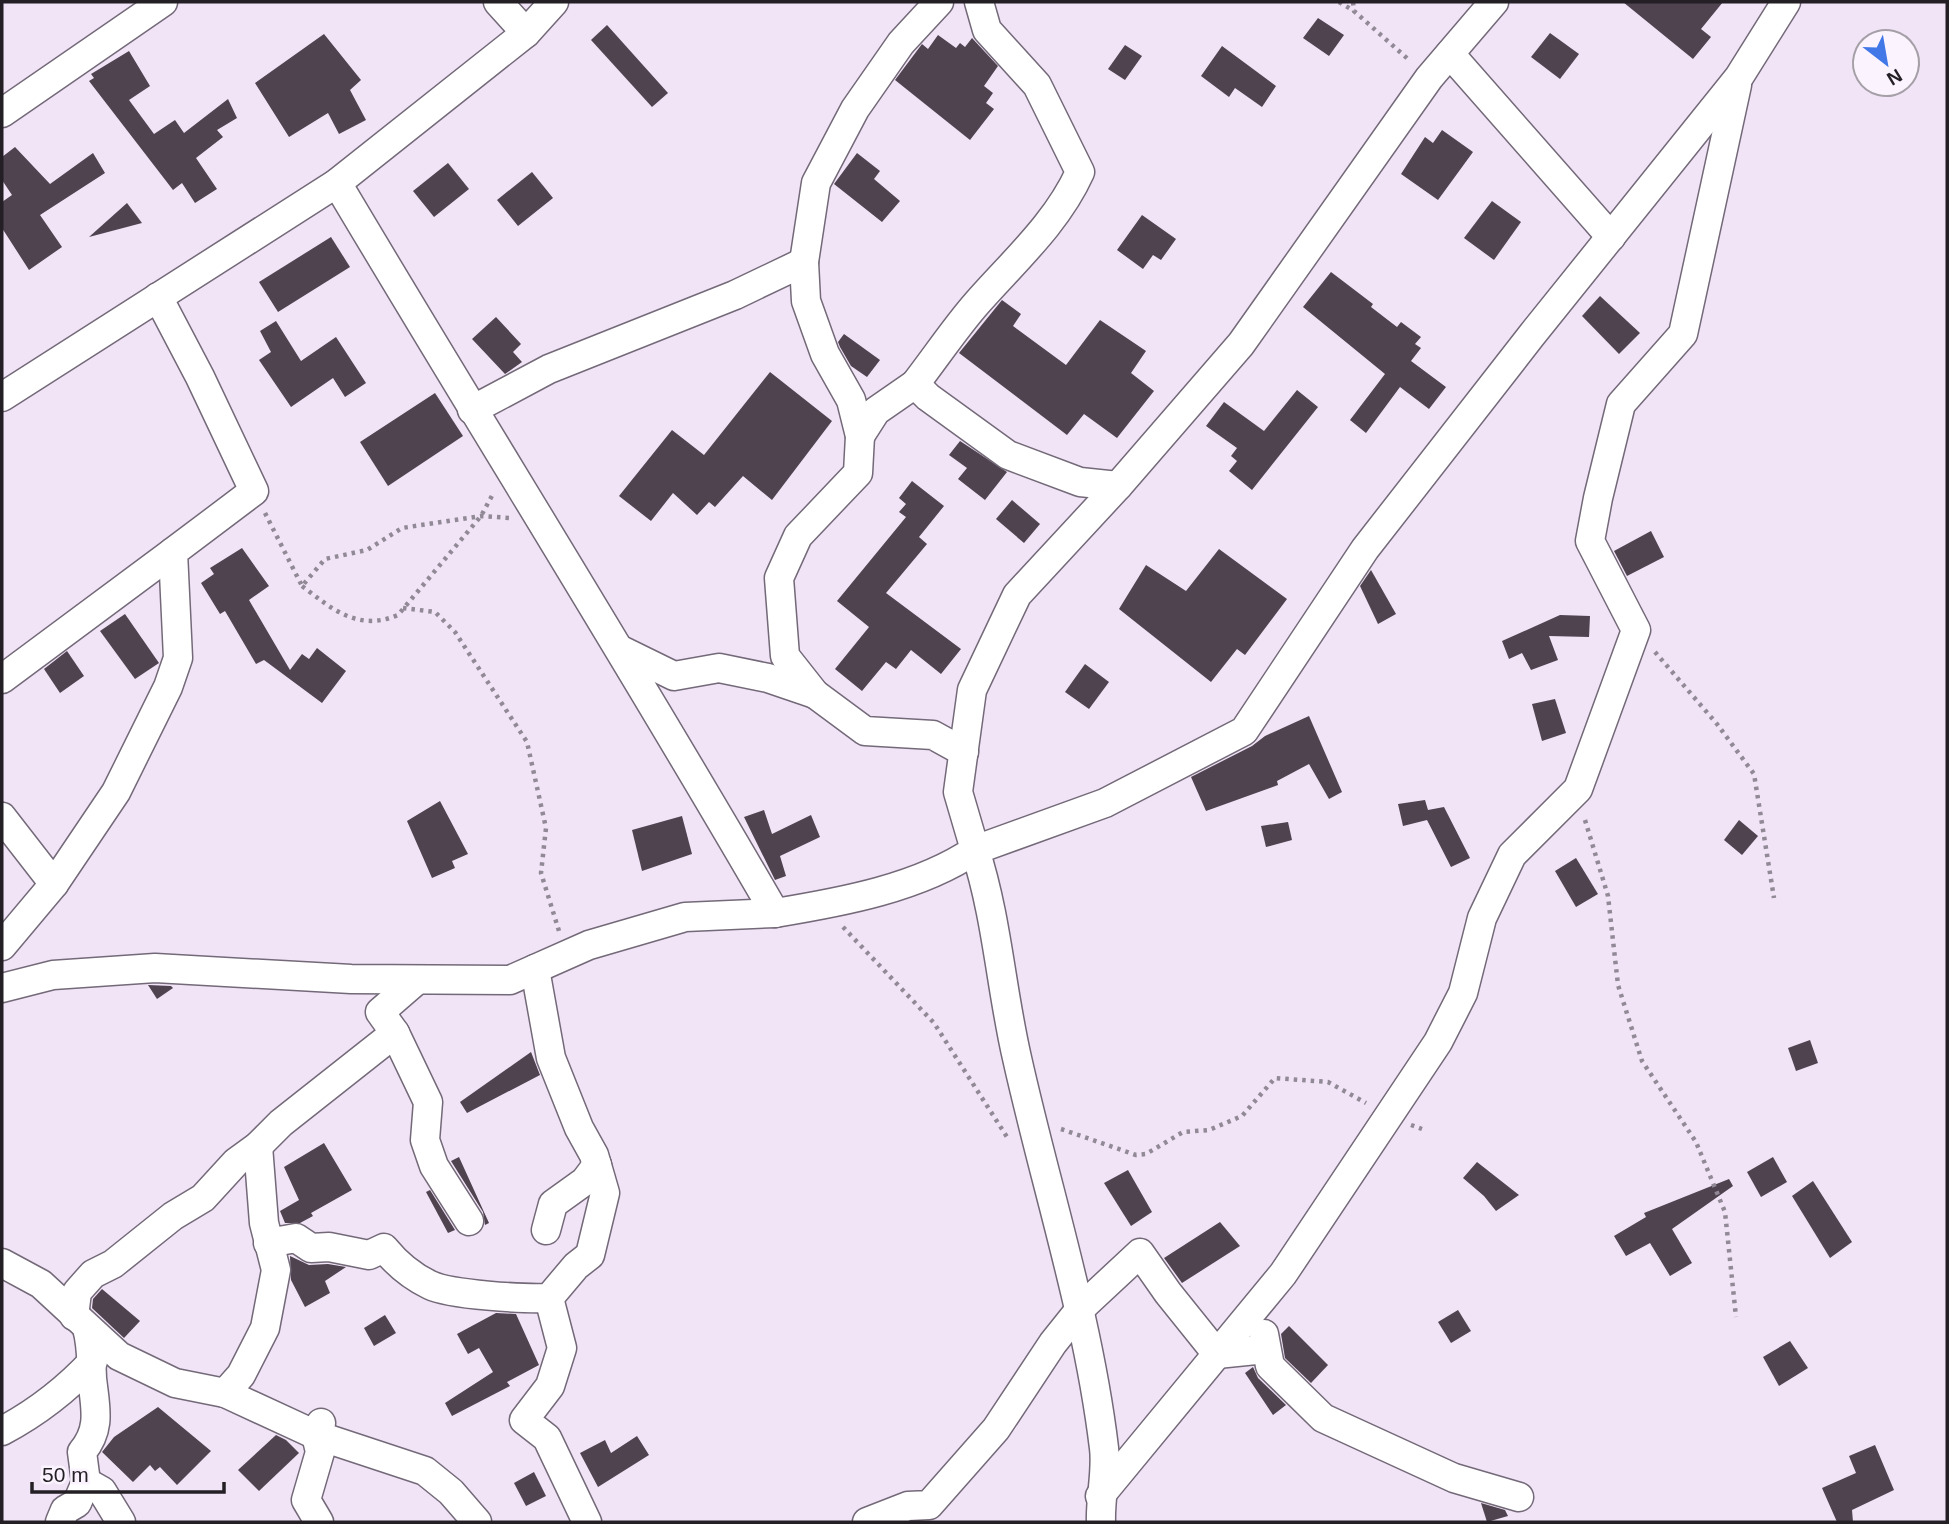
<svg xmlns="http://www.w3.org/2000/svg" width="1949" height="1524" font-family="Helvetica,sans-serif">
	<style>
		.building { fill: #4f4350 }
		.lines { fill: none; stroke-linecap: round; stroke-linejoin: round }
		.street-casing { stroke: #736978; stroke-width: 31 }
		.path { stroke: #928996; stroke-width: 4.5; stroke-dasharray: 3.5 5; stroke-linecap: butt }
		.street { stroke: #fff; stroke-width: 28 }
	</style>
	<rect width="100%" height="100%" fill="#f0e4f6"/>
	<g class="building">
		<polygon points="1623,2 1723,2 1701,29 1711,37 1693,59"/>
		<polygon points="1318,18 1344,35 1329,56 1303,38"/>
		<polygon points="607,25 668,93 652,107 591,40"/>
		<polygon points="1550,33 1579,54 1560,79 1531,57"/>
		<polygon points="324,34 361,80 350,90 366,120 339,134 328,113 289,137 255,83"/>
		<polygon points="938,35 956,48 960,43 965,47 972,38 998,66 984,86 993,93 986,103 994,109 970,140 895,80 922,44 928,49"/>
		<polygon points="1125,45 1142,56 1125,80 1108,69"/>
		<polygon points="1222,46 1276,86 1262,107 1235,88 1229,97 1201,76"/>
		<polygon points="129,51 150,86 129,100 154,134 175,120 184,133 228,99 237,118 217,130 223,137 196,158 217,189 195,203 182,183 173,190 89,81 94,78 91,74"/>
		<polygon points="1442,130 1473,152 1438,200 1401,174 1425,137 1433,143"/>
		<polygon points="15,147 50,184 93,153 105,173 40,215 62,247 29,270 2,228 2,202 12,195 2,180 2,157"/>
		<polygon points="857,153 880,171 874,179 900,201 882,222 834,184"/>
		<polygon points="448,163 469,189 434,217 413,191"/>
		<polygon points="532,172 553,198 518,226 497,200"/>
		<polygon points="1492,201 1521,222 1494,260 1464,238"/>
		<polygon points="127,203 142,223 89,237"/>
		<polygon points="1142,215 1176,239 1161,260 1153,255 1143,269 1117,250"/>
		<polygon points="331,237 350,267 278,312 259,282"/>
		<polygon points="1331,272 1373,304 1371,307 1397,327 1401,322 1421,337 1415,344 1421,348 1411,361 1446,387 1429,409 1400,387 1366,433 1350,420 1385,374 1303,307"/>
		<polygon points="1600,296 1640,333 1619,354 1582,316"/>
		<polygon points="1002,300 1021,314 1013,326 1066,365 1100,320 1146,351 1131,373 1154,391 1117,438 1084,414 1067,435 959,353"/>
		<polygon points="496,317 521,344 513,352 522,362 505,374 472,339"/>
		<polygon points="276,321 301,361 336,337 366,383 345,397 333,378 291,407 259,360 271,352 260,331"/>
		<polygon points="844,334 880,360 867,377 851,366 840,347 838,342"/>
		<polygon points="770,372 832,421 772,500 743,476 715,507 709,502 697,515 673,493 651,521 619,496 672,430 704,455"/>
		<polygon points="1297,390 1318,407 1252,490 1229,471 1237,461 1231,456 1237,448 1206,426 1224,402 1264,431"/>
		<polygon points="435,393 463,436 388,486 360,442"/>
		<polygon points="960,441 1007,472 985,500 958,479 967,468 949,455"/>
		<polygon points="912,481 944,506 919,537 927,544 886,593 961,649 941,674 911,650 896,669 886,662 862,691 835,669 869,627 837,601 906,517 899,512 906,504 899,498"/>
		<polygon points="1012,500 1040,524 1024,543 996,519"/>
		<polygon points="1651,531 1664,557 1627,576 1614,551"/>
		<polygon points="242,548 269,586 249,600 290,670 302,654 309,659 317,648 346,671 322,703 264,660 256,664 225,611 220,614 201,583 214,574 210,568"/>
		<polygon points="1219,549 1287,599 1245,655 1237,649 1211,682 1119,609 1146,565 1186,591"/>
		<polygon points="1371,570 1396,614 1378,624 1360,586"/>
		<polygon points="125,614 159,663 135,679 100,631"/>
		<polygon points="1560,615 1590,616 1589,637 1549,636 1558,660 1531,670 1522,653 1509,659 1502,641"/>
		<polygon points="67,651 84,676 60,693 44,669"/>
		<polygon points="1085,664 1109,682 1089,709 1065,692"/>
		<polygon points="1555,699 1566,733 1542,741 1532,704"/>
		<polygon points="1309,716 1342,792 1329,799 1309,764 1277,781 1278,785 1206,811 1191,777 1252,746 1265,736"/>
		<polygon points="1425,800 1428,810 1444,807 1470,858 1451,867 1427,820 1403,826 1398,804"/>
		<polygon points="440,801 468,854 452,861 455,868 432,878 407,821"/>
		<polygon points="764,810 772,834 811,815 820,837 780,856 786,876 775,880 744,817"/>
		<polygon points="682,816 692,854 642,871 632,830"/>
		<polygon points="1739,820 1758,836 1742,855 1724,840"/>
		<polygon points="1288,822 1292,840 1266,847 1261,826"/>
		<polygon points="1576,858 1598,894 1576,907 1555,871"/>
		<polygon points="148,985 171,986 173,988 157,999"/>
		<polygon points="1810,1040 1818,1063 1796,1071 1788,1048"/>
		<polygon points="531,1052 540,1075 467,1113 460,1102"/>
		<polygon points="324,1143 352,1190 311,1213 313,1216 300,1223 285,1223 280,1211 299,1200 284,1167"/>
		<polygon points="459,1157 489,1223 485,1225 483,1212 451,1161"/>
		<polygon points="1773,1157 1787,1182 1761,1197 1747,1172"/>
		<polygon points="1477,1162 1519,1195 1496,1211 1484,1196 1463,1178"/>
		<polygon points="1128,1170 1152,1212 1131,1226 1104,1183"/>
		<polygon points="1729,1179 1733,1186 1672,1229 1692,1263 1670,1276 1650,1243 1626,1256 1614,1236 1646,1217 1644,1213"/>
		<polygon points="1813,1181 1852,1242 1830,1258 1792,1196"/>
		<polygon points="430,1190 455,1230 448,1233 426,1192"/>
		<polygon points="1220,1222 1240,1246 1182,1283 1164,1258"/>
		<polygon points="290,1256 309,1265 328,1264 346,1267 325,1281 330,1293 305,1307 291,1280"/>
		<polygon points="102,1289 140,1321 124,1338 92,1308 93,1299"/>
		<polygon points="1458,1310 1471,1331 1451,1343 1438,1322"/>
		<polygon points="496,1313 516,1314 539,1365 507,1382 510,1386 452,1416 445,1403 493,1372 479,1348 468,1354 457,1334"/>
		<polygon points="385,1315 396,1333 374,1346 364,1328"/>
		<polygon points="1289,1326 1328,1365 1311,1383 1285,1358 1281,1334"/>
		<polygon points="1790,1341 1808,1368 1779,1386 1763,1357"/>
		<polygon points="1253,1367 1258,1378 1286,1405 1273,1415 1245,1373"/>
		<polygon points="158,1407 211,1451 177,1485 160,1467 155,1471 150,1465 133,1482 102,1452 114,1437"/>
		<polygon points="276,1435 286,1440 299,1453 259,1491 238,1470"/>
		<polygon points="637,1436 649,1455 598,1487 580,1453 605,1440 611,1453"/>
		<polygon points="1875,1445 1894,1490 1852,1510 1853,1522 1837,1522 1822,1488 1856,1473 1849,1456"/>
		<polygon points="534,1472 546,1496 526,1506 514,1483"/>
		<polygon points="1481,1503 1505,1510 1508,1516 1487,1522"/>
	</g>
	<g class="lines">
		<g class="street-casing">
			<g id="street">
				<polyline points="498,2 526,33"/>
				<polyline points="939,2 901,43 855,109 816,183 804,262 806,301 825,354 851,400 860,436 858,473 798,536 779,578 785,656 815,694 865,731 933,735 964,752"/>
				<polyline points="1450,54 1611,237"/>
				<polyline points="2,113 163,2"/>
				<path d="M337,183C482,427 633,667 775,913C842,902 919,888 975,850L958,792L972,690L1017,595L1118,486L1241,344L1429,78L1494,2"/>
				<path d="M915,384C936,357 955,328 977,303C1014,261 1057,223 1080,172L1037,85L987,30L979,2"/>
				<polyline points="2,397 337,183 526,33 554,2"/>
				<polyline points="472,410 549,369 735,295 804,262"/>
				<polyline points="860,436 876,411 915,384 928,397 1008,455 1080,482 1118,486"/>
				<polyline points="623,651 674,676 719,668 768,678 815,694"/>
				<polyline points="2,679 173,552"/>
				<polyline points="2,817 54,884"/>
				<polyline points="2,946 54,884 116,792 168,687 178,658 173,552 254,491 200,377 158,297"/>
				<polyline points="2,988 53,975 155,968 351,979 510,980 589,945 685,917 775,913"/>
				<polyline points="395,1033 428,1102 425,1140 434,1166 469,1221"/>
				<polyline points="546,1230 553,1204 585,1181 597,1165"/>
				<path d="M268,1243L296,1238L311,1248L329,1247L369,1255L384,1248C397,1264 411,1276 430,1285C451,1295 524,1299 549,1298L576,1266L590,1255L605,1193L594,1155L579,1128L551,1058L535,969"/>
				<polyline points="2,1263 41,1284 119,1356 175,1383 225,1393 316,1435 425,1471 451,1492 477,1522"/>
				<polyline points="549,1298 562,1348 550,1386 524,1420 547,1438 587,1522"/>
				<polyline points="74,1316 77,1292 93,1274 113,1264 173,1216 203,1198 236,1162 258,1146 281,1123 395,1033 380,1012 417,980"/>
				<polyline points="1264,1334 1270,1366 1323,1418 1454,1478 1519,1497"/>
				<polyline points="225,1393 241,1375 265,1328 276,1270 264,1223 258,1146"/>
				<path d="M2,1431C36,1413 67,1389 93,1361"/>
				<polyline points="86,1482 102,1491 121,1522"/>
				<polyline points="1100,1496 1283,1274 1438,1042 1463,993 1482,918 1512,855 1578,789 1636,630 1590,541 1598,498 1621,404 1683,334 1737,85"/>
				<path d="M60,1522L65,1510L77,1503L86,1482L82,1452C102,1428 95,1407 92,1378C91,1360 92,1346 87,1328"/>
				<polyline points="319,1522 306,1500 320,1452 316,1435 321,1423"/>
				<polyline points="867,1522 908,1506 929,1505 996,1429 1053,1343 1081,1308 1140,1253 1168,1293 1217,1354 1266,1349"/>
				<path d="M1101,1522C1100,1498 1107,1471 1104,1448C1088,1315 1046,1188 1017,1058C1001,989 997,917 975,850L1105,803L1244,731L1365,549L1531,336L1739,77L1786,2"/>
			</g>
		</g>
		<g class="path">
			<polyline points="1339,2 1354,11"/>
			<polyline points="1353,2 1354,11 1409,60"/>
			<polyline points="265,513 302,586 325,559 367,550 402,528 481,516 510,518"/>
			<path d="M302,586C332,609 358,632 398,615L481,516L494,492"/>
			<polyline points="403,608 435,612 455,632 527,742 546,828 541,873 559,931"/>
			<polyline points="1655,652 1717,724 1754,774 1774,898"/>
			<polyline points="1585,820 1608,896 1618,985 1642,1061 1696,1142 1725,1212 1736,1317"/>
			<polyline points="843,927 934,1023 1007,1137"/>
			<polyline points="1411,1125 1422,1129"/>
			<polyline points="1061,1129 1136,1155 1146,1154 1183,1132 1209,1130 1242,1116 1275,1078 1328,1082 1366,1103"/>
		</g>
		<use href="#street" class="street"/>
	</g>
	<rect width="1949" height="1524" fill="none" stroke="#231f25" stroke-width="7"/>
	<g transform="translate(1886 63) rotate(149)"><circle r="33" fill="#fbf4fe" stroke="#a59fa7" stroke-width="2"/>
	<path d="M0-5L12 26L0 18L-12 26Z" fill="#4277e8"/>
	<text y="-10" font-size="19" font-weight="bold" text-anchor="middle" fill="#231f25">N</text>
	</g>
	<path d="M32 1482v10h192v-10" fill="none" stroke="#231f25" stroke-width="3.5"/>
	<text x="42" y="1482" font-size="21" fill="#231f25" stroke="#fbf4fe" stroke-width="5" paint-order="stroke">50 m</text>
</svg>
